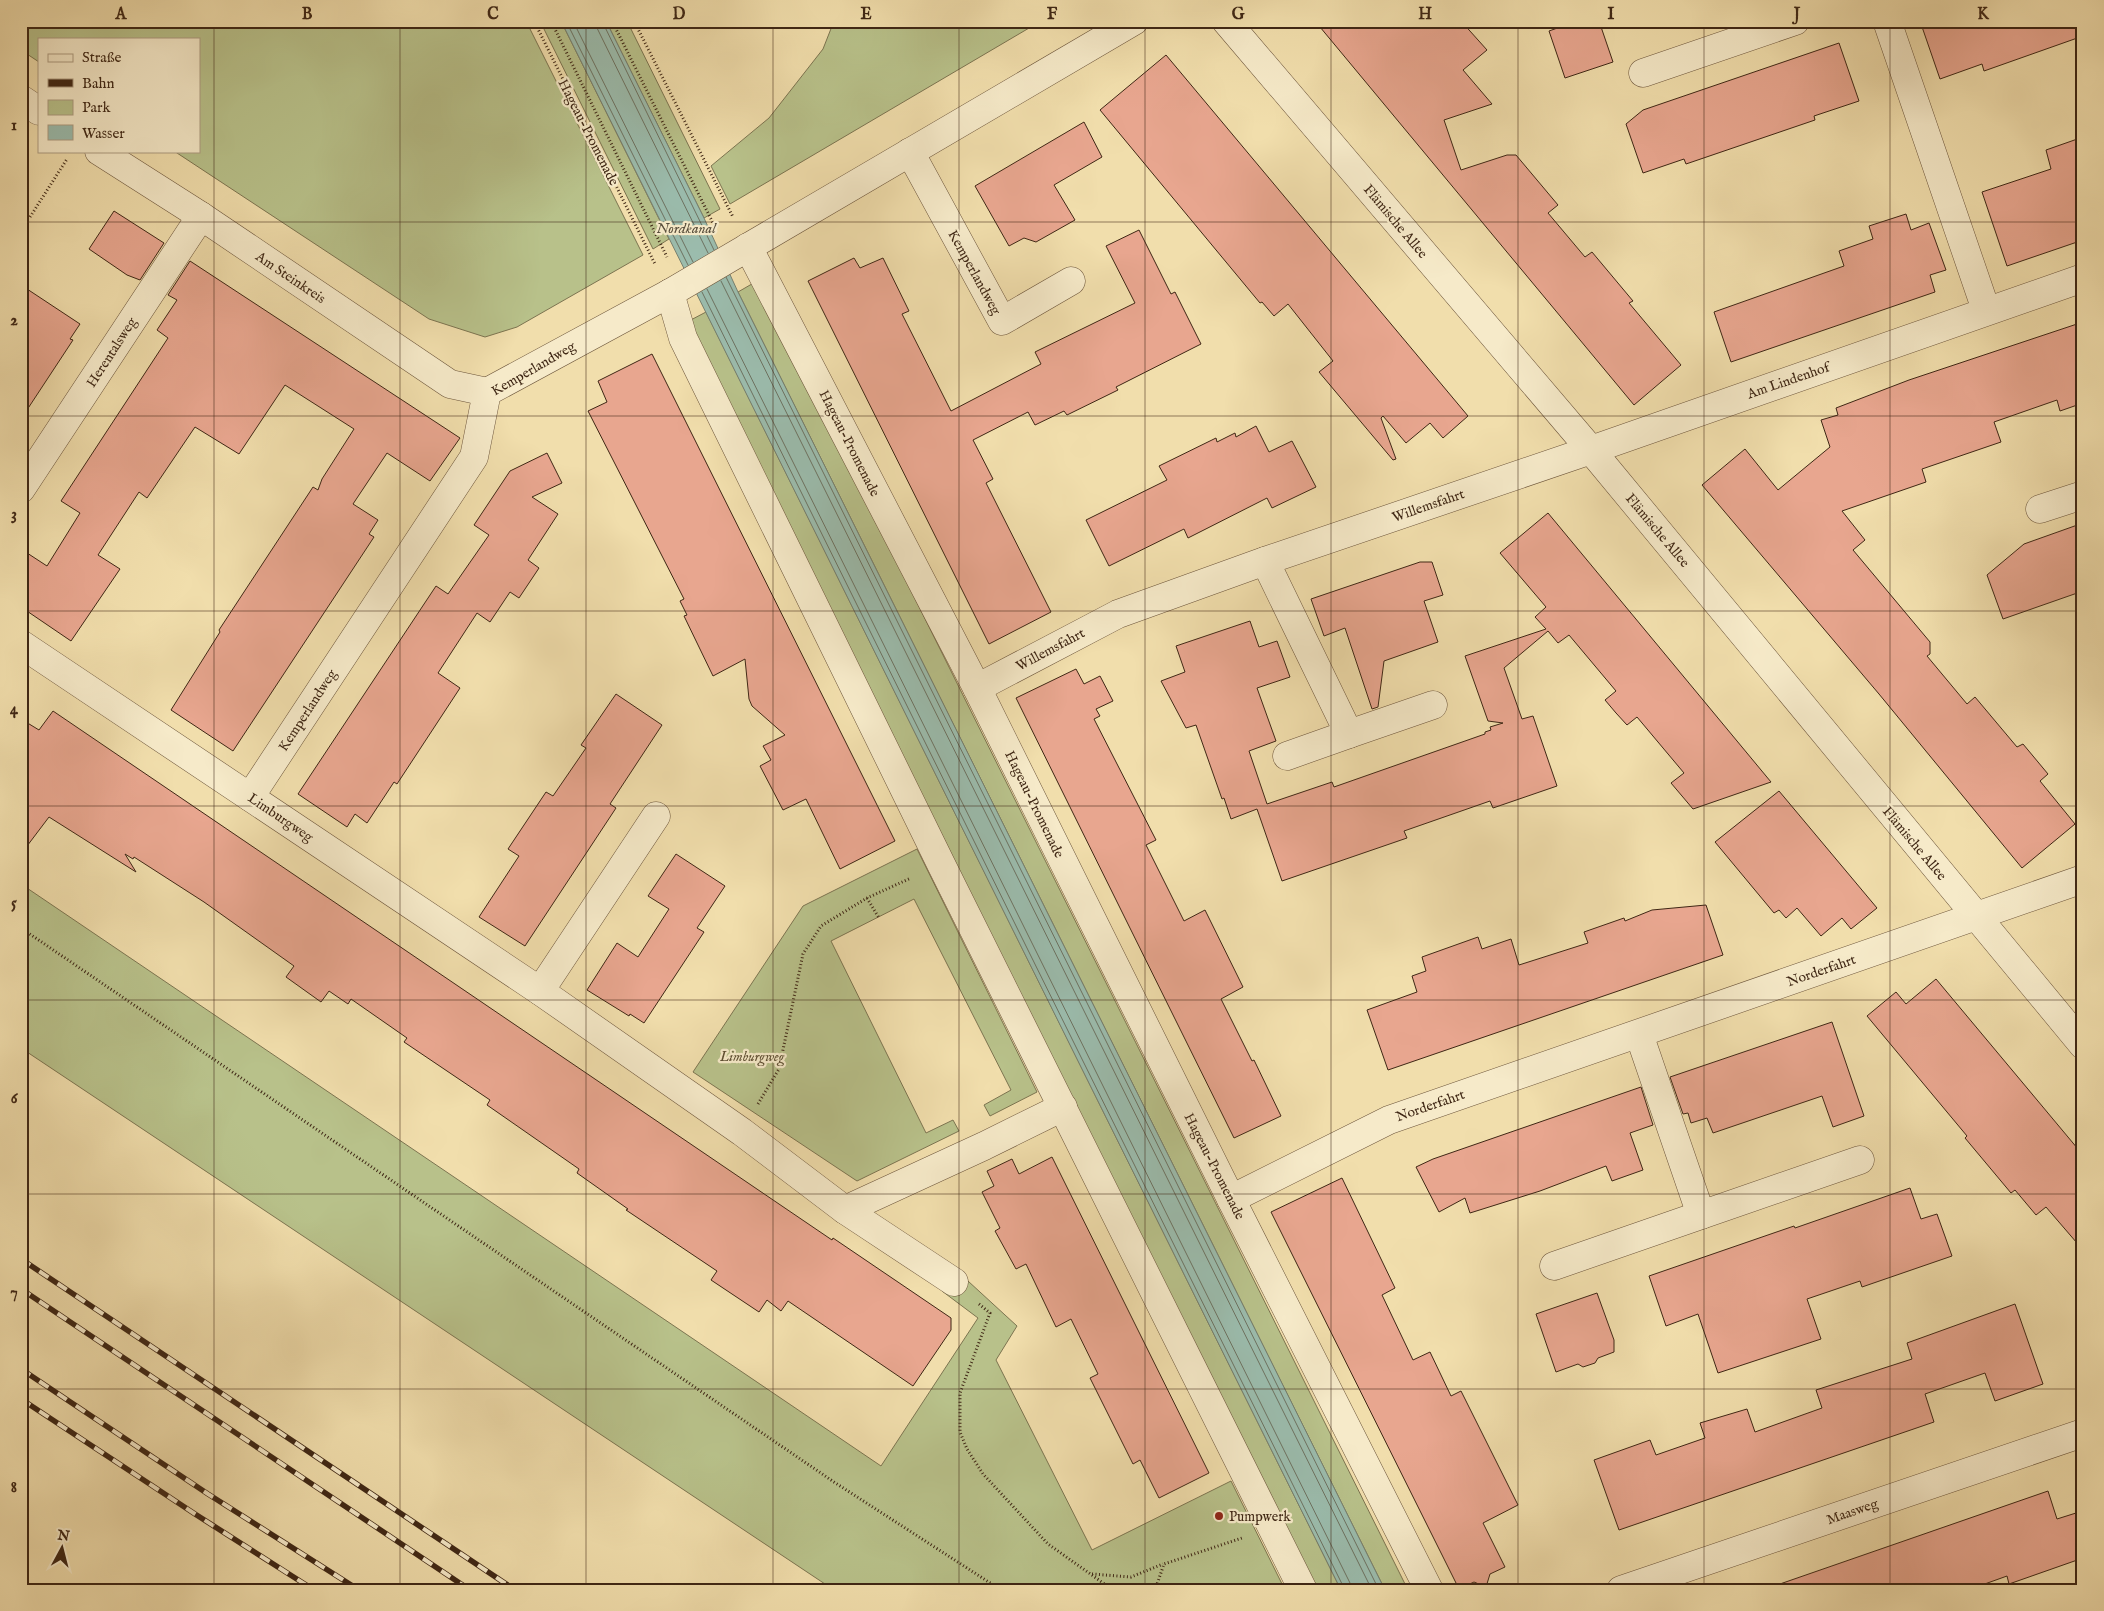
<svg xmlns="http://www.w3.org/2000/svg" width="2104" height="1611" font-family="'IM FELL English',serif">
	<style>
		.green { fill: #b8c18a; stroke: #7c7450 }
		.water { fill: #9bbcad; stroke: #768070 }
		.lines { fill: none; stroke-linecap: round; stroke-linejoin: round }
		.shore { stroke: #6d7261; stroke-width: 1 }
		.building { fill: #e8a68f; stroke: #3f2715 }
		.minor-casing { stroke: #6c553b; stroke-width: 29 }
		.path { stroke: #3f2715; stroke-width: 3; stroke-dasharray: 1 2.5; stroke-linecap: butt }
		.minor { stroke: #f6eac9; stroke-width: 28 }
		.rail-casing { stroke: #3f2715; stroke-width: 5.5 }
		.rail { stroke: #f6eac9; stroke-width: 4; stroke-dasharray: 11; stroke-linecap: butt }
		.grid { fill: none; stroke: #3f2715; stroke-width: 1; stroke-opacity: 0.55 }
		.poi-dot { fill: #8f2418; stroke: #f6eac9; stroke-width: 2 }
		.labels { text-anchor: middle; stroke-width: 4.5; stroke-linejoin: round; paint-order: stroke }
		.street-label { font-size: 14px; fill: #3f2715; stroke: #f6eac9 }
		.park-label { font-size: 14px; font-style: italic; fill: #5d4e32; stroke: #f6eac9 }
		.poi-label { font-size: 14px; fill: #3f2715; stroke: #f6eac9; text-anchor: start }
		.water-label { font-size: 15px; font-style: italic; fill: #564c3b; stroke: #f6eac9 }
		.neatline { fill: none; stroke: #3f2715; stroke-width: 2 }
		.grid-label { font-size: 16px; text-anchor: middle; font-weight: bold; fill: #3f2715 }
	</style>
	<rect width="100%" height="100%" fill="#f1deac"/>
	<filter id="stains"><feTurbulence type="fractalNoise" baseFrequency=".004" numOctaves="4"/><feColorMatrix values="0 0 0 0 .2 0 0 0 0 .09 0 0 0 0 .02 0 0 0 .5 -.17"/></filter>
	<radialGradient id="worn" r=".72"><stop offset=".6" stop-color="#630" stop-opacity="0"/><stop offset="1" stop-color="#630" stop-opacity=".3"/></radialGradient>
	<g class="green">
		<polygon points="21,21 526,21 643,255 517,327 485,337 429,319 174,151 199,151 199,39 39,39 39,62 21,50"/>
		<polygon points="540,21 561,21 669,239 653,249"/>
		<polygon points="606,21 627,21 720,209 704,218"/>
		<polygon points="834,21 1041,21 730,204 711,166 769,118 823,49"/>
		<polygon points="757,281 1408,1590 1385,1590 738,292"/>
		<polygon points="706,312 1341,1590 1317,1590 687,322"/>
		<polygon points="917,849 1037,1092 990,1116 984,1105 1011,1090 914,899 831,941 926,1133 953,1120 959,1131 857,1181 693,1072 803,906"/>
		<polygon points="21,884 881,1466 978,1318 942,1291 956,1270 1017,1326 996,1360 1092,1550 1231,1481 1285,1590 834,1590 21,1048"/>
	</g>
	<polygon class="water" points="561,21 606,21 704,218 738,292 1385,1590 1341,1590"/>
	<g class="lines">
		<g class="shore">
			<polyline points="566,21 688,265"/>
			<polyline points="573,21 693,262"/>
			<polyline points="596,21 597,28 708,253"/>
			<polyline points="602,21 714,250"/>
			<polyline points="726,277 1379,1590"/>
			<polyline points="721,281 1372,1590"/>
			<polyline points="707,289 1350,1583 1351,1590"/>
			<polyline points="702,292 1345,1590"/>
		</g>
	</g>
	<g class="building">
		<polygon points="1315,21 1461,21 1487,50 1463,70 1492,104 1444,120 1461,170 1507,155 1516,155 1558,205 1548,213 1585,257 1592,252 1633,301 1629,303 1681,365 1634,405"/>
		<polygon points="1577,21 1599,21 1613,62 1565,78 1549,31"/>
		<polygon points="1920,21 2083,21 2083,36 1984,71 1982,64 1940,79"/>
		<polygon points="1839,43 1859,101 1814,116 1815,120 1686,164 1684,159 1643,173 1626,124 1643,110"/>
		<polygon points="1166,55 1468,416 1443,438 1430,423 1406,443 1383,416 1381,418 1396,459 1393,460 1319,372 1333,361 1288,304 1274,316 1262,302 1260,303 1100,110"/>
		<polygon points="1084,122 1102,157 1054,185 1075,220 1036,242 1024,238 1009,246 975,186"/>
		<polygon points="2083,137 2083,240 2007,266 1982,192 2051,169 2046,150"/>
		<polygon points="114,211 164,243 140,280 127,275 89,249"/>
		<polygon points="1906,214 1911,230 1929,223 1946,270 1930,275 1935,292 1731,362 1714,312 1844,266 1839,251 1873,239 1869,226"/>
		<polygon points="1139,230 1171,294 1175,292 1201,344 1116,387 1118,390 1067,415 1064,411 1035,425 1028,412 973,440 993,479 986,483 1051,612 989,644 808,281 854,258 860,268 883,258 909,311 902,314 951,411 1041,364 1035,352 1135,303 1106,246"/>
		<polygon points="190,261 460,438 430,481 387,453 353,504 378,520 369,534 374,537 233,751 171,710 220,632 219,630 313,487 318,490 322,479 354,429 285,385 239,454 195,427 147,498 139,492 98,555 120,569 71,641 21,607 21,549 47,566 80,513 61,501 168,338 157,330 177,300 168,295"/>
		<polygon points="21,285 80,324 70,339 73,340 21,419"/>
		<polygon points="2083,322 2083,403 2060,411 2057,400 1994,422 2001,442 1922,469 1926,482 1842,511 1865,540 1853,550 1930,642 1930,654 1927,656 1967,704 1975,697 2017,747 2023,744 2048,774 2040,781 2075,824 2022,868 1879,694 1702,485 1745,449 1778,490 1830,447 1821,420 1838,415 1836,408 1909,380"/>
		<polygon points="652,354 895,841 840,869 806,799 783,810 760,766 771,760 763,746 785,735 752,706 749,699 745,659 713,676 684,616 687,615 680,601 684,599 588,411 607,402 598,381"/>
		<polygon points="1256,426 1269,452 1292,441 1316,487 1272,508 1267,498 1188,538 1184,529 1109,566 1086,520 1167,480 1159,466 1216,438 1217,442 1235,433 1236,437"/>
		<polygon points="547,453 562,483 532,497 558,514 528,560 539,568 519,598 510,592 490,622 477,613 438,673 460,688 397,784 394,782 367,823 355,814 347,827 298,794 436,586 448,594 489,535 474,525 510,471"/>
		<polygon points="1548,513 1771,782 1693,809 1671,783 1684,773 1637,717 1627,725 1616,713 1605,700 1616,691 1569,635 1558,643 1548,631 1504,668 1522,719 1533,716 1557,786 1493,808 1490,801 1404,831 1407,838 1282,881 1257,809 1231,819 1224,798 1222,799 1196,725 1186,728 1161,681 1185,672 1176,646 1250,621 1259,647 1277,641 1290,677 1257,688 1276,741 1249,751 1267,804 1332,782 1334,787 1485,734 1485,732 1491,730 1490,727 1503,723 1488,721 1465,656 1546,629 1535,617 1546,607 1500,553"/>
		<polygon points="2083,523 2083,591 2003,619 1987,575 2024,544"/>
		<polygon points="1420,562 1432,562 1443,595 1424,601 1438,642 1384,661 1378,707 1372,709 1345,628 1324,636 1311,599"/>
		<polygon points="1076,669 1084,684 1100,676 1113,701 1096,709 1100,716 1094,719 1156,840 1146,845 1184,921 1205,910 1243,987 1221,999 1252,1061 1254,1060 1281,1116 1234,1138 1016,698"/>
		<polygon points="616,694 662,725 610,804 616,808 525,946 479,917 519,856 508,849 546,792 553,796 586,748 581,745"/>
		<polygon points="53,711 832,1240 833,1238 951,1318 951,1330 913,1386 788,1301 781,1311 767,1300 759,1312 711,1280 717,1271 626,1210 628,1209 577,1173 579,1169 487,1105 490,1100 404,1042 407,1038 351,999 348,1004 329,991 321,1002 286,977 294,966 204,902 134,857 133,859 125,854 136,872 49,817 21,854 21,719 39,730"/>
		<polygon points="1779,791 1877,908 1851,929 1842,918 1821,936 1797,908 1786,918 1779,910 1774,913 1715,842"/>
		<polygon points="676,854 725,886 697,928 704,932 644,1023 630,1014 629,1016 587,990 617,943 638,957 669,909 648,896"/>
		<polygon points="1706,905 1723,955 1388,1070 1367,1010 1417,992 1412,976 1426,971 1422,957 1478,937 1482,949 1511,939 1519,965 1588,943 1584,932 1624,918 1625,921 1652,910"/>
		<polygon points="1936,979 2083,1155 2083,1250 2046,1207 2036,1215 2015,1190 2011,1193 1965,1138 1967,1136 1867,1016 1896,992 1906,1004"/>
		<polygon points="1832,1022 1864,1116 1833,1127 1822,1096 1713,1133 1707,1118 1691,1123 1688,1113 1683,1114 1670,1077"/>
		<polygon points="1641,1087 1653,1125 1630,1133 1643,1170 1612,1181 1606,1166 1540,1191 1470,1213 1465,1198 1439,1212 1416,1167 1433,1159"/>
		<polygon points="1052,1157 1209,1473 1159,1498 1140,1460 1133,1464 1090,1378 1098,1374 1071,1319 1056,1327 1026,1264 1016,1269 995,1231 1000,1228 982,1192 994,1186 987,1171 1012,1159 1019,1174"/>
		<polygon points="1342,1178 1395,1288 1382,1295 1413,1360 1430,1352 1451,1396 1461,1391 1518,1505 1483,1523 1505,1567 1490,1574 1486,1587 1474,1582 1459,1589 1271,1212"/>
		<polygon points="1910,1188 1921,1219 1937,1214 1952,1256 1862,1287 1860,1281 1807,1299 1821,1339 1718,1373 1698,1314 1666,1326 1649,1276 1794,1226 1795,1228"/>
		<polygon points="1597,1293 1614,1340 1614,1352 1598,1358 1595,1363 1583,1367 1578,1364 1556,1372 1536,1314"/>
		<polygon points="2015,1304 2043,1384 1995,1401 1985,1373 1925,1394 1934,1422 1619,1530 1594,1460 1650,1440 1656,1455 1705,1438 1700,1423 1747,1409 1755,1432 1822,1408 1816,1390 1912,1359 1907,1343"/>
		<polygon points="2048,1491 2057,1519 2076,1513 2083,1533 2083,1558 2009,1584 2007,1576 1968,1590 1778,1590 1777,1585"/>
	</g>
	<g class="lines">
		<g class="minor-casing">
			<g id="minor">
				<polyline points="1226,21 1591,450 2083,1045"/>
				<polyline points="1887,21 1986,310"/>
				<polyline points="1643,73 1795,21"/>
				<polyline points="21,99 39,111"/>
				<polyline points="99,151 201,216 450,384 487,392"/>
				<polyline points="910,152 1002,321 1071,281"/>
				<polyline points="748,247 977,688 1231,1199 1429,1590"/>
				<polyline points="670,293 683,338 941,864 1303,1590"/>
				<polyline points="21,489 201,216"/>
				<polyline points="2040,509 2083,495"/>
				<polyline points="1265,561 1349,734 1433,705"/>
				<polyline points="21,644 540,991 742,1132 845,1210 954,1282"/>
				<polyline points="977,688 1118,614 1265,561 1591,450 2083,278"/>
				<polyline points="1287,756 1349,734"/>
				<polyline points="250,797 474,457 487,392 670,293 1134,21"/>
				<polyline points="540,991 656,816"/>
				<polyline points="1639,1034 1701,1215 1860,1160"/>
				<polyline points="1231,1199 1389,1120 2083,879"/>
				<polyline points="845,1210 984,1146 1063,1107"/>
				<polyline points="1554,1266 1701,1215"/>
				<polyline points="1621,1590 2083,1433"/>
			</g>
		</g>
		<g class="path">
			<polyline points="534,21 655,264"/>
			<polyline points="551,21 667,257"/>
			<polyline points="612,21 715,227"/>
			<polyline points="634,21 733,217"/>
			<polyline points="30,217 67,159"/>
			<polyline points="867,898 879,918"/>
			<polyline points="21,928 834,1482 1001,1590"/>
			<polyline points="758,1104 779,1069 803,954 821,926 867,898 911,878"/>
			<polyline points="979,1304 990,1313 960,1393 960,1432 967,1449 983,1474 1048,1544 1113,1590"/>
			<polyline points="1092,1574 1131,1577 1163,1564"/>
			<polyline points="1155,1590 1164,1564 1242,1538"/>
		</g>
		<use href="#minor" class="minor"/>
		<g class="rail-casing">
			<g id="rail">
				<polyline points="21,1259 515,1590"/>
				<polyline points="21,1289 470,1590"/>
				<polyline points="21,1369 208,1494 359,1590"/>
				<polyline points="21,1399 195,1514 314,1590"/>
			</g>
		</g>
		<use href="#rail" class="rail"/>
	</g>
	<path class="grid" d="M214,21V1590M400,21V1590M586,21V1590M773,21V1590M959,21V1590M1145,21V1590M1331,21V1590M1518,21V1590M1704,21V1590M1890,21V1590M21,222H2083M21,416H2083M21,611H2083M21,806H2083M21,1000H2083M21,1194H2083M21,1389H2083"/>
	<circle class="poi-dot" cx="1219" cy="1516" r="5"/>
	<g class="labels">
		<g class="street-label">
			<text transform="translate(589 132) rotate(63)" y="5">Hageau-Promenade</text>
			<text transform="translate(1396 221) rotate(50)" y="5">Flämische Allee</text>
			<text transform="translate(975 272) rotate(61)" y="5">Kemperlandweg</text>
			<text transform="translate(291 277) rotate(34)" y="5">Am Steinkreis</text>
			<text transform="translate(111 352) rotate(-57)" y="5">Herentalsweg</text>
			<text transform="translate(533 368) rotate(-30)" y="5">Kemperlandweg</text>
			<text transform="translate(1788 380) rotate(-19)" y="5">Am Lindenhof</text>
			<text transform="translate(850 443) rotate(63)" y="5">Hageau-Promenade</text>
			<text transform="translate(1428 505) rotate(-19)" y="5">Willemsfahrt</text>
			<text transform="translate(1658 530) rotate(50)" y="5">Flämische Allee</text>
			<text transform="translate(1050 649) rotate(-28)" y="5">Willemsfahrt</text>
			<text transform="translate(307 710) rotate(-57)" y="5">Kemperlandweg</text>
			<text transform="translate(1035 804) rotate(64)" y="5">Hageau-Promenade</text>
			<text transform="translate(281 817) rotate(34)" y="5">Limburgweg</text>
			<text transform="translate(1915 843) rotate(50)" y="5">Flämische Allee</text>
			<text transform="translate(1821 970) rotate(-19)" y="5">Norderfahrt</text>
			<text transform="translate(1430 1105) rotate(-19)" y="5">Norderfahrt</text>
			<text transform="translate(1215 1166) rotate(63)" y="5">Hageau-Promenade</text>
			<text transform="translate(1852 1511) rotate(-19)" y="5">Maasweg</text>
		</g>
		<g class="park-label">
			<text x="752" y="1061">Limburgweg</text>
		</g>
		<g class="poi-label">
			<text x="1229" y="1521">Pumpwerk</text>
		</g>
		<g class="water-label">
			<text x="686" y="233">Nordkanal</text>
		</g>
	</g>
	<rect width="2104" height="1611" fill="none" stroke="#f1deac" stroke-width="55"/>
	<rect x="38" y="38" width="162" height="115" fill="#f6eac9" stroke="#ad9c81"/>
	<rect x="48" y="54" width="25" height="8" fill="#f6eac9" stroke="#ad9c81"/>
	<text x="82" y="62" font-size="15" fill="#3f2715">Straße</text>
	<rect x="48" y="79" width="25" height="8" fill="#3f2715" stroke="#ad9c81"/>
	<text x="82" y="88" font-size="15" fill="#3f2715">Bahn</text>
	<rect x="48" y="100" width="25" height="15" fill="#b8c18a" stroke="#ad9c81"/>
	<text x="82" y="112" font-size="15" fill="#3f2715">Park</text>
	<rect x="48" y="125" width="25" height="15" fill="#9bbcad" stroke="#ad9c81"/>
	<text x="82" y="138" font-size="15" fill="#3f2715">Wasser</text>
	<g transform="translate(62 1548) rotate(7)" stroke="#f6eac9" stroke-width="4" paint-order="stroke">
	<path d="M0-4L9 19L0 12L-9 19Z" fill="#3f2715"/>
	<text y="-8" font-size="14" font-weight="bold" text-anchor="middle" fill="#3f2715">N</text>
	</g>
	<rect x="28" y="28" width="2048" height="1556" class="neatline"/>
	<g class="grid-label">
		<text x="121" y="19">A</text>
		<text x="307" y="19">B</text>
		<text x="493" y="19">C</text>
		<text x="679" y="19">D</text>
		<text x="866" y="19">E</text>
		<text x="1052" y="19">F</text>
		<text x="1238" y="19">G</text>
		<text x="1425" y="19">H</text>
		<text x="1611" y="19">I</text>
		<text x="1797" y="19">J</text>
		<text x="1983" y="19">K</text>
		<text x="14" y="130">1</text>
		<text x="14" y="325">2</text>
		<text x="14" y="519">3</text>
		<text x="14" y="714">4</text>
		<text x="14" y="908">5</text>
		<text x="14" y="1103">6</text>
		<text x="14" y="1297">7</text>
		<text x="14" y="1492">8</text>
	</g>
	<rect width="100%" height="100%" filter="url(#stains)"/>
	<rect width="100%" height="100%" fill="url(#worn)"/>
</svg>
